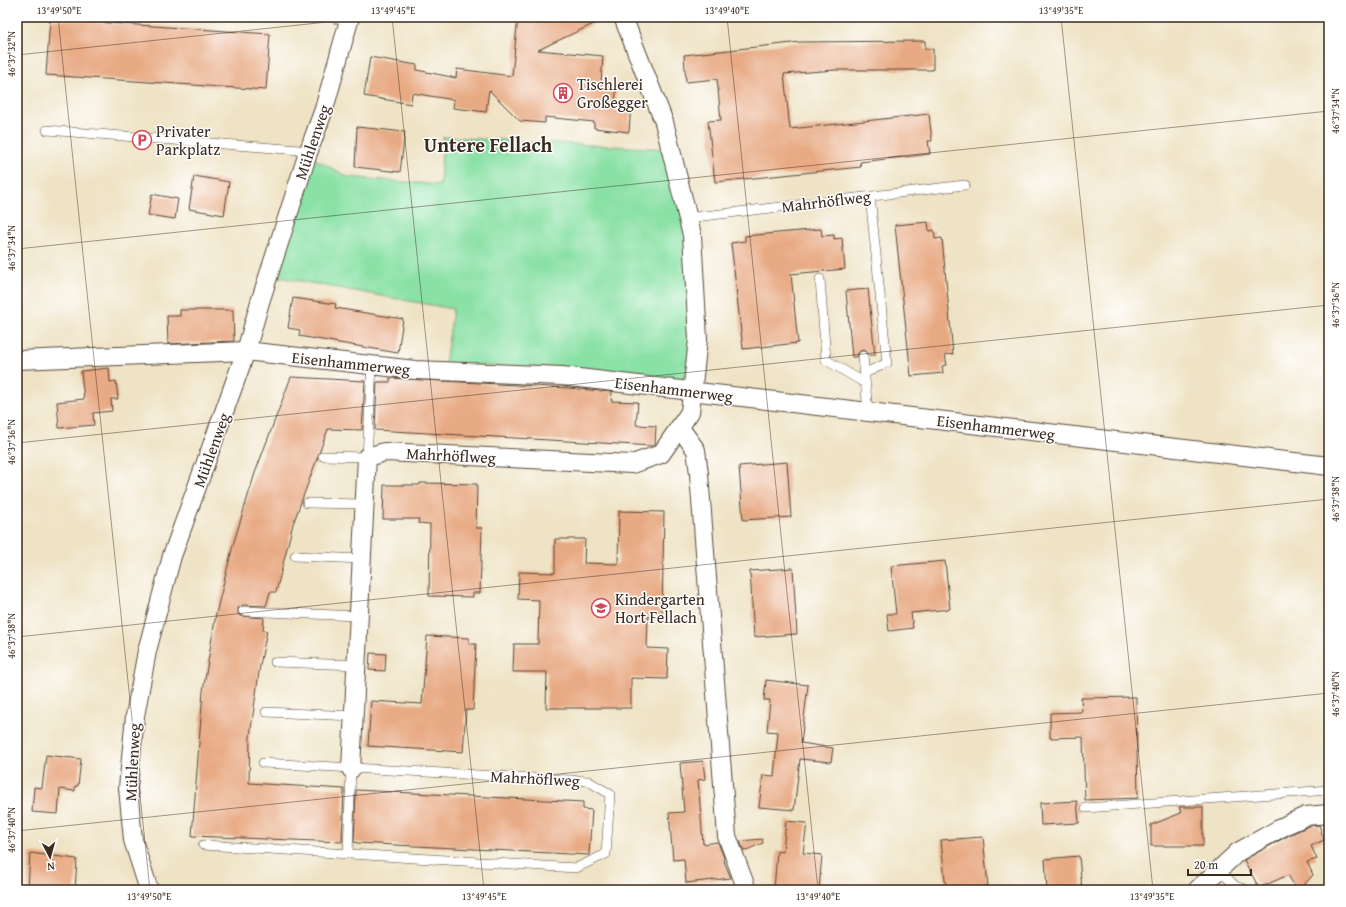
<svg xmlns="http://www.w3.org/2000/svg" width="1346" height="907" font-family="'Gentium Book Plus',serif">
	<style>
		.green { fill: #8ae1a5; stroke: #628662 }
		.building { fill: #e8aa84 }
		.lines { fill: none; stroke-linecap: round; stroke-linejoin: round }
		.lane-casing { stroke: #564637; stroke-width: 10 }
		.street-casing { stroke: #564637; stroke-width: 20 }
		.lane { stroke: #fff; stroke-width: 9 }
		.street { stroke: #fff; stroke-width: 18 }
		.ticks { fill: none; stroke: #3b2a1e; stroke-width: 1; stroke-opacity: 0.45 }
		.labels { text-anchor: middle; stroke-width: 3; stroke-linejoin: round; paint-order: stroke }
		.poi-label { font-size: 16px; fill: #3b2a1e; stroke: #fff; text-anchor: start }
		.street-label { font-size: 16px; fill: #3b2a1e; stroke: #fff }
		.district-label { font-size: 20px; font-weight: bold; fill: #3b2a1e; stroke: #fff }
		.neatline { fill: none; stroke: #3b2a1e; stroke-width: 1.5 }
		.ticks-label { font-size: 10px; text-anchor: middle; fill: #3b2a1e }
	</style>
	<rect width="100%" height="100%" fill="#fff"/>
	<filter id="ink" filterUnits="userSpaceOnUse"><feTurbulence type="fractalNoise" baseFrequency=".025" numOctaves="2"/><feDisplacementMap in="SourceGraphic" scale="8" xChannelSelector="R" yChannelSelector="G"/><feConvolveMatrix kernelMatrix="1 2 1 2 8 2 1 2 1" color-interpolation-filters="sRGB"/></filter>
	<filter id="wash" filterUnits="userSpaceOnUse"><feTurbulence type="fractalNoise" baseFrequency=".012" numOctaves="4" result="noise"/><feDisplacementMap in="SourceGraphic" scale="16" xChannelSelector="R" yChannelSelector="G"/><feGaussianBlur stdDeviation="0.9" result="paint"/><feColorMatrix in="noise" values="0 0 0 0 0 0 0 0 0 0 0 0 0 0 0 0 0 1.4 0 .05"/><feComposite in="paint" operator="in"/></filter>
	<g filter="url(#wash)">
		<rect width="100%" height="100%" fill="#efe3c5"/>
		<polygon class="green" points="443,137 667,149 687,235 691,338 686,384 573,368 445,365 453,309 272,276 306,154 348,177 440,185"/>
		<g id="blocks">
			<g class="building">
				<polygon points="518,17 608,17 538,50 603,56 601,83 617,84 615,102 631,104 629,132 594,128 594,122 545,117 545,123 520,121 489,90 486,112 453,108 454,100 412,93 411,104 364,96 370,57 417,65 417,70 456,78 457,69 512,76"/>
				<polygon points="50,19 270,34 266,90 46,75"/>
				<polygon points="925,41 925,49 933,49 933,70 835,70 784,74 790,129 929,114 932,141 928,141 930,154 860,162 861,167 715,182 708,121 721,120 717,79 686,82 684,55 801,42"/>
				<polygon points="357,127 405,132 400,172 355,167"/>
				<polygon points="194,176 229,182 224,215 189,209"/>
				<polygon points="152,194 178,199 175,219 148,215"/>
				<polygon points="928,222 929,231 934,230 935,239 942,238 953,354 945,355 947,365 942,366 943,373 911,376 895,225"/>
				<polygon points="821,229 822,236 834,235 834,239 842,238 845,269 791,274 798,343 743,349 731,243 745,241 745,236"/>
				<polygon points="868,289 875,355 869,355 866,351 862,350 858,353 857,357 852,357 846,291"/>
				<polygon points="293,298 336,304 335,308 403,319 398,353 299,336 300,330 288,328"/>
				<polygon points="180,310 233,310 234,341 168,344 167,316 180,316"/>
				<polygon points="109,368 110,382 116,381 118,399 111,399 112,411 93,413 94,425 59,428 57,402 84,399 81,371"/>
				<polygon points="291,377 365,381 362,430 328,429 293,524 276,592 270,592 266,606 243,605 238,608 238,613 240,616 264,618 263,630 267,631 260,665 250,736 249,783 344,789 342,842 192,836 203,691 216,614 233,545 255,473"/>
				<polygon points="390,378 569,388 612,392 611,401 638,402 636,425 656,426 655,444 653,446 375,430 377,382 390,382"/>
				<polygon points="787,462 791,517 743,520 739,466"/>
				<polygon points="420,483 477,484 476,528 482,528 480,593 473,593 473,597 429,596 430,524 418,523 419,519 383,519 384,485 420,485"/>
				<polygon points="619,511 664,512 662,617 648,617 647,648 668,649 667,679 631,678 631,708 546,708 547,672 513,672 514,644 538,644 539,600 518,599 519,572 555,573 555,539 585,539 584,563 618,564"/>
				<polygon points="945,561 950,609 911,613 913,628 889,631 887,614 896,614 891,566"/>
				<polygon points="793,568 797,634 754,637 750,571"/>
				<polygon points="427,636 469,638 469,644 476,644 473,710 466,710 463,752 368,746 371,701 422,704"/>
				<polygon points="370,653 386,654 385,671 369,670"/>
				<polygon points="766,680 808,685 801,743 833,748 831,762 800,759 794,810 759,807 763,775 774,776 778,732 767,731 770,700 764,700"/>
				<polygon points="1136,697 1138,798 1085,800 1083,737 1050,738 1050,713 1082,712 1081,698"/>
				<polygon points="46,755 81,759 78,786 75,786 75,791 60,789 58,814 32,812 34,787 42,788"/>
				<polygon points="703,761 705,779 698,780 703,844 718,842 724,858 723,859 731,878 686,883 684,859 673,860 669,813 684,812 680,763"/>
				<polygon points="356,790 583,802 583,809 592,810 589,855 357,843 354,842"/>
				<polygon points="1077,801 1079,823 1041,825 1040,803"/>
				<polygon points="1179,807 1203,807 1203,846 1151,846 1151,825 1181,813"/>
				<polygon points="786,821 807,823 803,853 822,855 819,890 774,890 777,851 783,852"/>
				<polygon points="1319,825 1324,840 1311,846 1317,859 1307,862 1313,875 1299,890 1297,890 1288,875 1259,888 1244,860 1293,833 1309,826"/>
				<polygon points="983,837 988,886 946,890 941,840"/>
				<polygon points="762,839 763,843 744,851 740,841"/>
				<polygon points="30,853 77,859 75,890 28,890"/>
				<polygon points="1079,856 1082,890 1047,890 1045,859"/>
			</g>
		</g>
	</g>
	<g filter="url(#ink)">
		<use href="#blocks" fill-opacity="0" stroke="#564637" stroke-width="1"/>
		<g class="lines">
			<g class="lane-casing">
				<g id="lane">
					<polyline points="335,17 336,19 350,19"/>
					<polyline points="47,130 299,150 308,153"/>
					<polyline points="687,218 965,185"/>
					<polyline points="820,279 826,360 865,383"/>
					<polyline points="863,356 868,412"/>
					<polyline points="865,373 887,363 870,196"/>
					<polyline points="323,456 367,457 372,366"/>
					<polyline points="307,503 364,504"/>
					<polyline points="295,556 362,559"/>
					<polyline points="243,611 358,616"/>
					<polyline points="275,662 356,665"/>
					<polyline points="266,712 353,716"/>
					<polyline points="1086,808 1329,790"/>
					<polyline points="203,845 576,868 606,854 610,794 588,781 263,763"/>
					<polyline points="348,854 351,769"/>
					<polyline points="1219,869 1235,886 1247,890"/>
				</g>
			</g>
			<g class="street-casing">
				<g id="street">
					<polyline points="17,360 246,351 415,370 562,376 1329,466"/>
					<polyline points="680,428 696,450 699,474 727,836 747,890"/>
					<polyline points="351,769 367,457 385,452 632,464 661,454 690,412 698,339 692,235 664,122 623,17"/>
					<polyline points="149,890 133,840 128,788 135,716 147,651 172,556 246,351 260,302 308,153 324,109 350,17"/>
					<polyline points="1197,890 1238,852 1288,824 1306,816 1329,814"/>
				</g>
			</g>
			<use href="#lane" class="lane"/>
			<use href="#street" class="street"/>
		</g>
	</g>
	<path class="ticks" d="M58,17L150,890M392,17L484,890M727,17L818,890M1061,17L1153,890M17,55L374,17M17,249L1329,111M17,443L1329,305M17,637L1329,499M17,831L1329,693M1301,890L1329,887"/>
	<defs>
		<g id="building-ring" transform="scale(1)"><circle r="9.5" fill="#fff" stroke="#d1495b" stroke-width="1.5"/><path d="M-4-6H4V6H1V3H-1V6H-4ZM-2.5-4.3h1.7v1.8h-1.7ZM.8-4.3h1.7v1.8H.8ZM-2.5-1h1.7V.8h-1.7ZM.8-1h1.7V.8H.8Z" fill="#d1495b"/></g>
		<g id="parking-ring" transform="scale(1)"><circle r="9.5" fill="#fff" stroke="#d1495b" stroke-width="1.5"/><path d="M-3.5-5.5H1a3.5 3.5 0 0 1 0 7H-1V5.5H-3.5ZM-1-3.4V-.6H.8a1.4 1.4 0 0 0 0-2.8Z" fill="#d1495b"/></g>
		<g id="school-ring" transform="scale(1)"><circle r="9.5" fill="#fff" stroke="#d1495b" stroke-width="1.5"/><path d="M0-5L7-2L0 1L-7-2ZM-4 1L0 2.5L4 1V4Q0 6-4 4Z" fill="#d1495b"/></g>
	</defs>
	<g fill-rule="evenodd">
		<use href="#building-ring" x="563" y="93"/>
		<use href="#parking-ring" x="142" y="140"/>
		<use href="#school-ring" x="601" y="608"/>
	</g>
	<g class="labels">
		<g class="poi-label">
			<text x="577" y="90">Tischlerei<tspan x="577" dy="18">Großegger</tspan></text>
			<text x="156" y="137">Privater<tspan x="156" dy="18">Parkplatz</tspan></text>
			<text x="615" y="605">Kindergarten<tspan x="615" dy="18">Hort Fellach</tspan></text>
		</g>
		<g class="street-label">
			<text transform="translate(312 142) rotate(-71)" y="6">Mühlenweg</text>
			<text transform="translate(826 201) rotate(-7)" y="6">Mahrhöflweg</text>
			<text transform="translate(351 363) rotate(6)" y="6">Eisenhammerweg</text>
			<text transform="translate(674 389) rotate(7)" y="6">Eisenhammerweg</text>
			<text transform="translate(996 427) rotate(7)" y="6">Eisenhammerweg</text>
			<text transform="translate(211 450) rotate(-70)" y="6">Mühlenweg</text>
			<text transform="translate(451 455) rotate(3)" y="6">Mahrhöflweg</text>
			<text transform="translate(132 762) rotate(-87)" y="6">Mühlenweg</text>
			<text transform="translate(535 778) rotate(3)" y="6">Mahrhöflweg</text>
		</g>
		<g class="district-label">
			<text x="488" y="152">Untere Fellach</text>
		</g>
	</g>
	<rect width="1346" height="907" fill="none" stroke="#fff" stroke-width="44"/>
	<g transform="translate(50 857) rotate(174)" stroke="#ffffff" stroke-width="3" paint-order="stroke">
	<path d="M0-3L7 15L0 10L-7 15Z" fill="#3b2a1e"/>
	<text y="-6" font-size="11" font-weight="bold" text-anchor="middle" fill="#3b2a1e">N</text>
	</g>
	<path d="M1188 869v6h63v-6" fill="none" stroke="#3b2a1e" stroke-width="2"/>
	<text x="1194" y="869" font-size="12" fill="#3b2a1e" stroke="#ffffff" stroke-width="3" paint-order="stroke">20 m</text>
	<rect x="22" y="22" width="1302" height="863" class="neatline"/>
	<g class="ticks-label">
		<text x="59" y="14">13°49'50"E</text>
		<text x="393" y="14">13°49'45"E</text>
		<text x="727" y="14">13°49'40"E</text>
		<text x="1061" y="14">13°49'35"E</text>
		<text transform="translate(11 54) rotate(-90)" y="4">46°37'32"N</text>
		<text transform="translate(1335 111) rotate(-90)" y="4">46°37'34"N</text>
		<text transform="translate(11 248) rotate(-90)" y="4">46°37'34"N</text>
		<text transform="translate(1335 305) rotate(-90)" y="4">46°37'36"N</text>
		<text transform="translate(11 442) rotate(-90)" y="4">46°37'36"N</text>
		<text transform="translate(1335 499) rotate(-90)" y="4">46°37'38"N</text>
		<text transform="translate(11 636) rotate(-90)" y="4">46°37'38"N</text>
		<text transform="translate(1335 694) rotate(-90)" y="4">46°37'40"N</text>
		<text transform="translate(11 830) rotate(-90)" y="4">46°37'40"N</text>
		<text x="149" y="900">13°49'50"E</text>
		<text x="484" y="900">13°49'45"E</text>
		<text x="818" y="900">13°49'40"E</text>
		<text x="1152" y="900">13°49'35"E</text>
	</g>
</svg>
